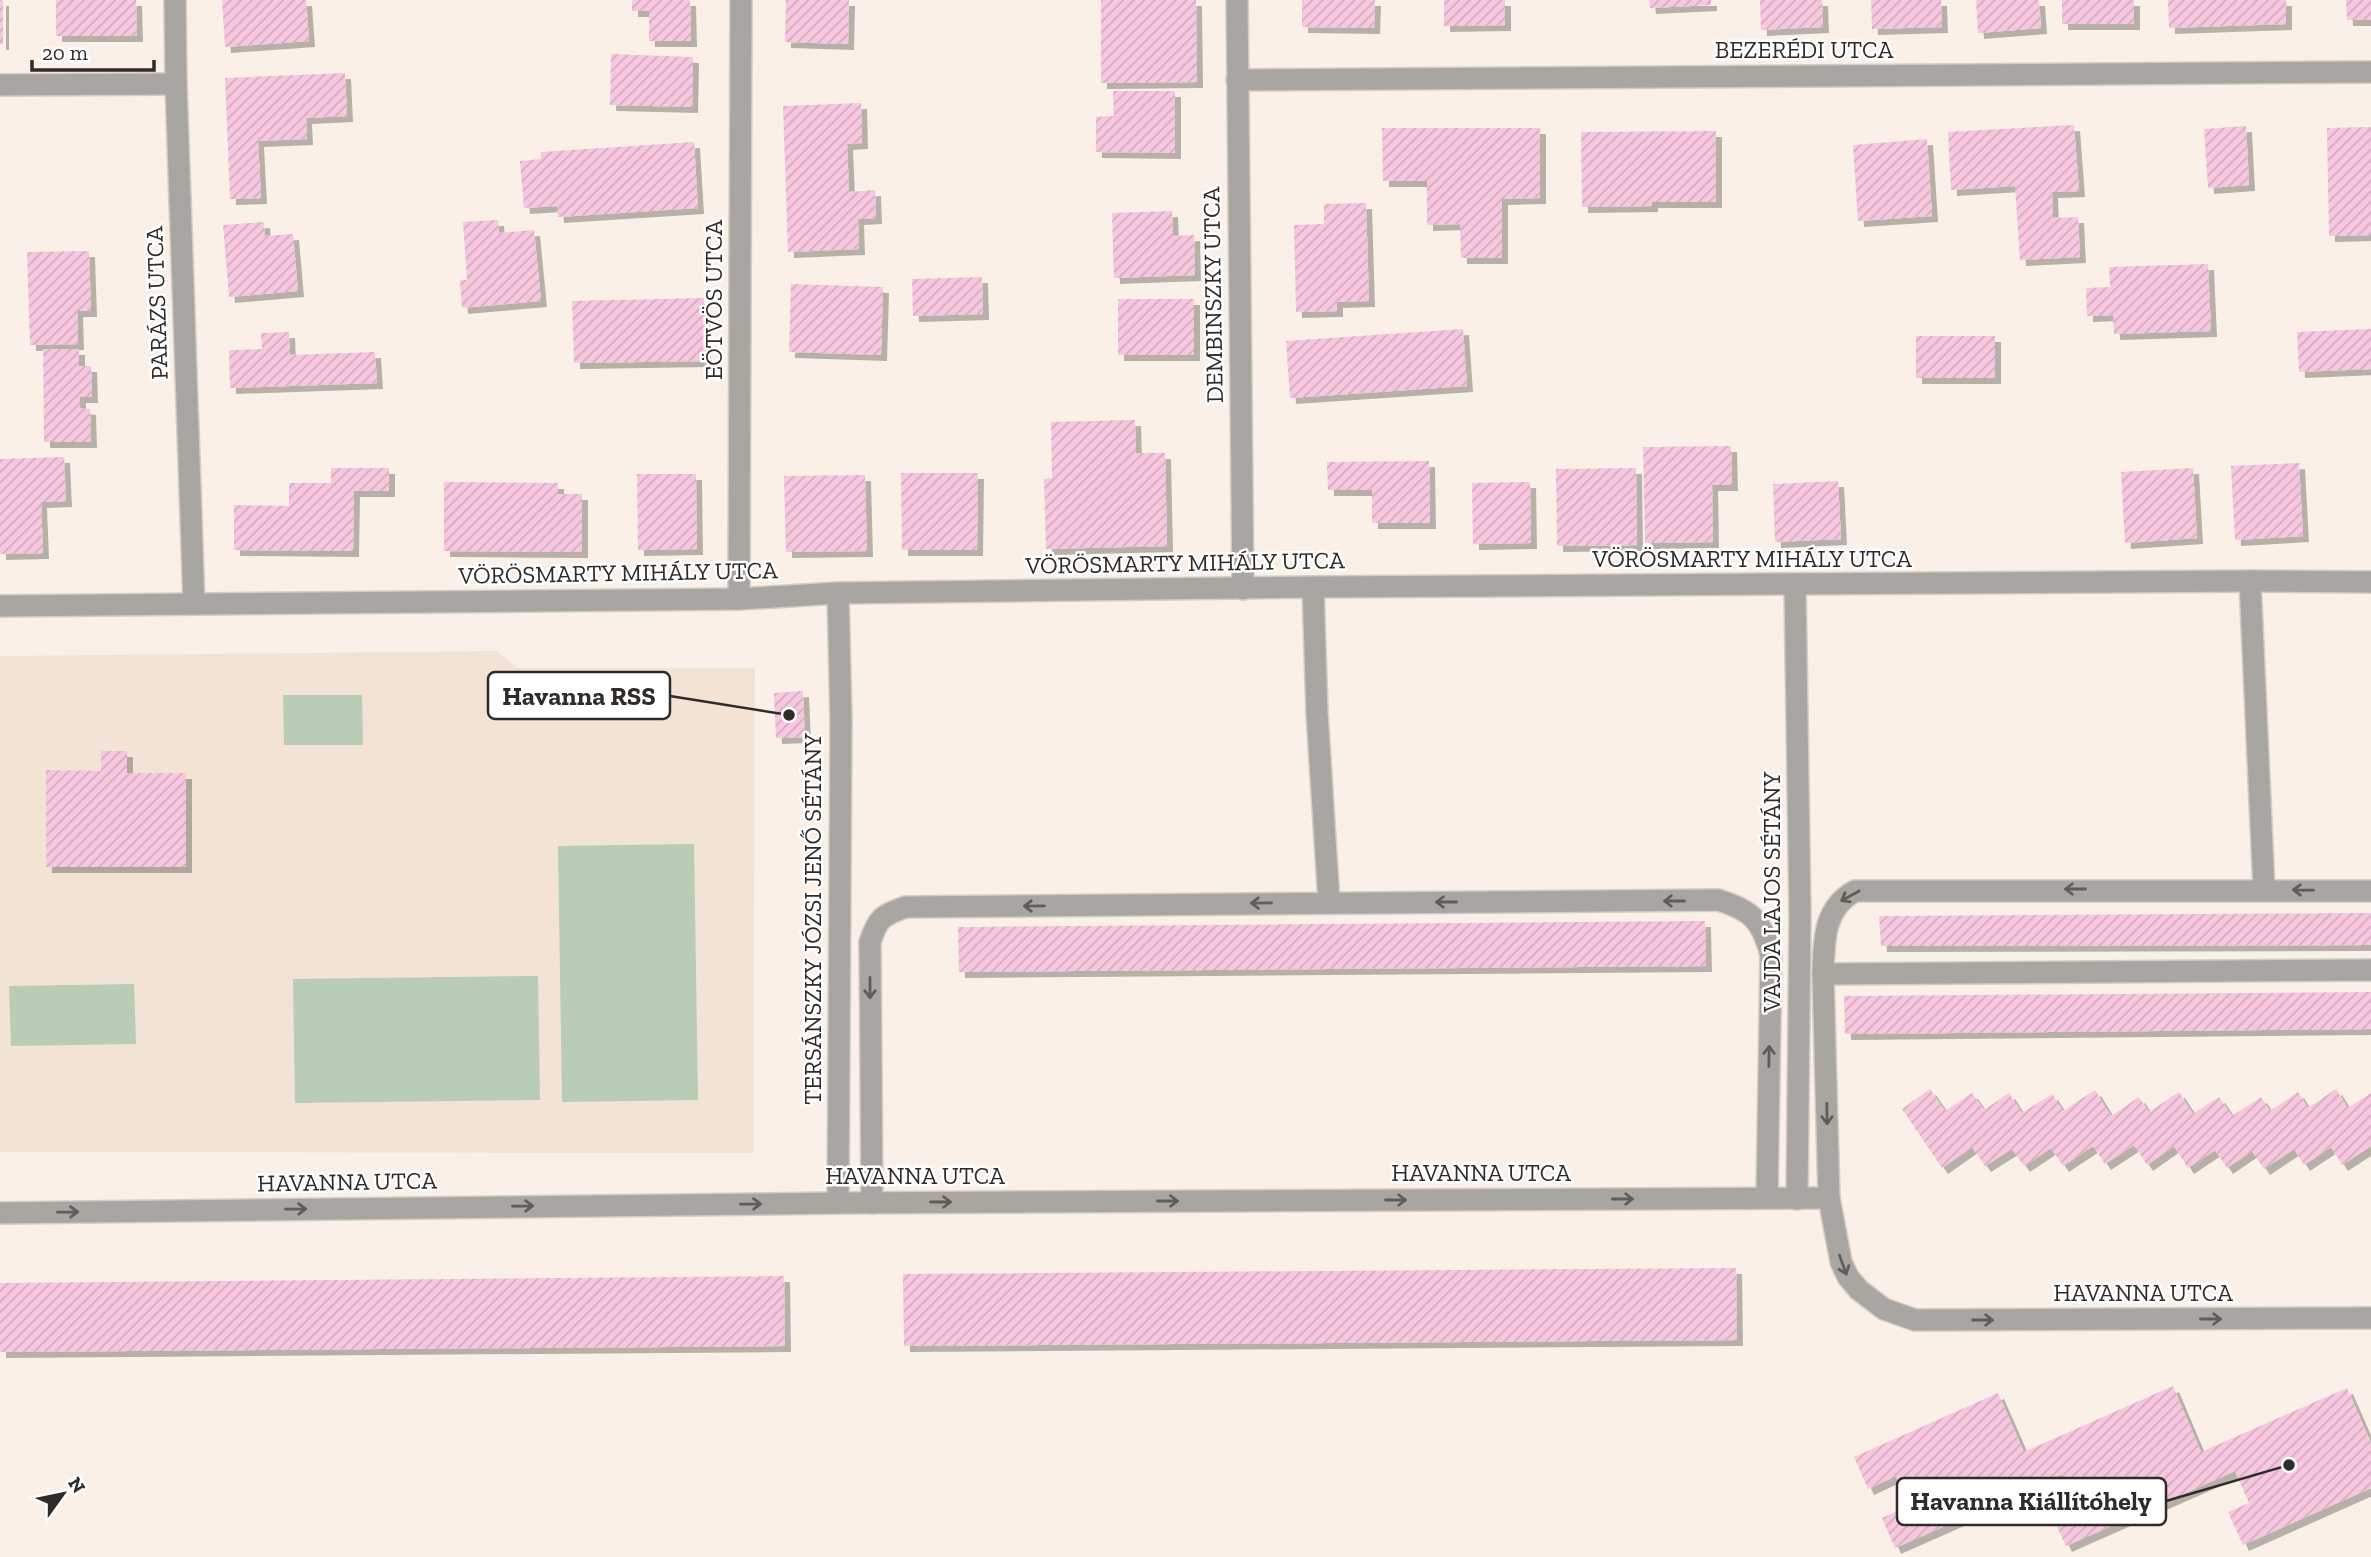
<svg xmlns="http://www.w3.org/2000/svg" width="2371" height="1557" font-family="'Zilla Slab',serif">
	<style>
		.built { fill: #f2e3d4 }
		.park { fill: #b8cdb3 }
		.building { fill: url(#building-hatch); filter: url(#shadow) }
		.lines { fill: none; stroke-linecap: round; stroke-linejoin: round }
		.minor-casing { stroke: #d5cdc5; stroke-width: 24 }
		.minor { stroke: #a9a6a2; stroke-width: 21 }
		.oneway { stroke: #605c59 }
		.labels { text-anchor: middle; stroke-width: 5; stroke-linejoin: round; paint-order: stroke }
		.street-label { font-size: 24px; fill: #2f2b28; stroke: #fff }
		.leader { fill: none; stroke: #2f2b28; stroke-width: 2.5 }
		.callout-dot { fill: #2f2b28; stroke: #fff; stroke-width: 2.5 }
		.callout { fill: #fff; stroke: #2f2b28; stroke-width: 2.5 }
		.callout-label { font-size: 26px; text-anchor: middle; font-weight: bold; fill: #2f2b28 }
	</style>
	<defs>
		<pattern id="building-hatch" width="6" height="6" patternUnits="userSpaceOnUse" patternTransform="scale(1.75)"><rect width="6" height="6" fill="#f7c7df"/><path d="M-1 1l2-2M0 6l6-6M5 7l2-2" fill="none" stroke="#d4abbf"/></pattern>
		<filter id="shadow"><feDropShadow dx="6" dy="6" stdDeviation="0" flood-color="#0004"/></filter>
	</defs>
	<rect width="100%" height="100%" fill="#faf0e7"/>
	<polygon class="built" points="497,651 517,668 755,668 753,1153 0,1152 0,656"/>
	<g class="park">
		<polygon points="283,695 362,695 363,745 284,745"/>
		<polygon points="694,844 698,1100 562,1102 558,846"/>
		<polygon points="538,976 540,1100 295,1103 293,979"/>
		<polygon points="134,984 136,1044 11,1046 9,986"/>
	</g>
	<g class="building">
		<rect x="0" y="0" width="3" height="44"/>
		<polygon points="56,0 136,0 137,36 56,36"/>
		<polygon points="222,0 306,0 309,41 225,47"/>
		<polygon points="632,0 690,0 691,41 649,41 649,11 632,11"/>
		<polygon points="786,0 849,0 848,44 785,42"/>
		<polygon points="1101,0 1196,0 1197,82 1101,83"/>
		<polygon points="1302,0 1375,0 1374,28 1302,27"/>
		<polygon points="1444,0 1505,0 1505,25 1444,26"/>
		<polygon points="1649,0 1711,0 1711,5 1650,8"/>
		<polygon points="1760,0 1822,0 1823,27 1761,30"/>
		<polygon points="1871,0 1941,0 1942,27 1872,29"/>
		<polygon points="1976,0 2039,0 2041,28 1978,33"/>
		<rect x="2062" y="0" width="72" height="24"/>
		<polygon points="2168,0 2286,0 2286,24 2169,28"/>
		<polygon points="2346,0 2371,0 2371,20 2347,20"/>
		<polygon points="611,54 693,57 692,107 610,105"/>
		<polygon points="345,73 347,116 306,118 307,139 258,141 261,198 230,199 225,78"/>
		<polygon points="1113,91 1175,91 1175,153 1096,152 1096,117 1114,116"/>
		<polygon points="861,103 862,143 847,144 849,192 875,190 876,218 858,219 859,249 788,252 783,106"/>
		<polygon points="2074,125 2079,191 2052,192 2053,218 2078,217 2080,257 2020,260 2015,186 1951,190 1948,132"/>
		<polygon points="2246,126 2249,185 2208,188 2204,129"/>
		<polygon points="2371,127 2371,235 2329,236 2327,128"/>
		<polygon points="1382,128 1540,128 1540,198 1502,199 1502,258 1461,258 1460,224 1427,225 1427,181 1383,181"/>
		<polygon points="1716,131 1716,202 1652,202 1652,206 1582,207 1581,132"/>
		<polygon points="1927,139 1932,216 1858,221 1853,145"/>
		<polygon points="694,142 698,208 558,217 557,206 524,208 520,161 541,159 541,152"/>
		<polygon points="1366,203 1369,301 1337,302 1337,311 1296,312 1294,225 1324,224 1324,204"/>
		<polygon points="1172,211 1173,236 1194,235 1195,275 1114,278 1112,213"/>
		<polygon points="498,220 499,233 534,230 541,301 462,308 460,280 467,280 463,222"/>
		<polygon points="264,222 265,236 293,234 298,291 229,297 223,225"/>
		<polygon points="89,251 91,311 77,311 78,344 30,345 27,252"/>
		<polygon points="2208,264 2211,331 2114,334 2113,315 2087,316 2086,288 2110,287 2109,267"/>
		<polygon points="982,277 983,314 913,316 912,279"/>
		<polygon points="791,284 883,287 881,355 789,352"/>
		<polygon points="704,298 705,361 574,363 572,301"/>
		<rect x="1118" y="299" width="76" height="56"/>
		<polygon points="1463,329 1467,386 1290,398 1286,341"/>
		<polygon points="2371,329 2371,369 2299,372 2297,332"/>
		<polygon points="289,332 290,355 375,352 377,383 230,388 229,350 262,349 261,333"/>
		<rect x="1916" y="336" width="79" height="42"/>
		<polygon points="43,349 79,349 79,366 91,366 92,397 80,397 80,408 90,409 91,442 44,442"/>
		<polygon points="1135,420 1136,453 1165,453 1167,546 1046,549 1044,479 1052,478 1051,422"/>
		<polygon points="1731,446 1732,485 1712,485 1713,542 1645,543 1643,447"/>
		<polygon points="64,457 66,501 41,502 43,553 0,554 0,459"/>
		<polygon points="1429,461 1430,523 1372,523 1372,490 1328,490 1327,462"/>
		<polygon points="2299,463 2303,536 2235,540 2231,466"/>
		<polygon points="331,468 389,468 389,491 354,491 353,551 234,550 234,505 289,506 289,483 331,483"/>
		<polygon points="1636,468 1637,545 1557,546 1556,469"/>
		<polygon points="2193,468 2197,538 2125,543 2121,472"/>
		<polygon points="901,473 978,473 977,550 902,550"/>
		<polygon points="637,474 696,474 697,549 638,550"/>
		<polygon points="865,475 867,551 786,552 784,476"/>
		<polygon points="1838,481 1841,539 1775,542 1773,484"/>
		<polygon points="444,482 558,483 558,494 582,494 582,552 444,551"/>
		<polygon points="1530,482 1531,543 1473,544 1472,483"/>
		<polygon points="803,691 805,737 776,738 774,693"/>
		<polygon points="101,751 127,751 127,773 186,773 186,867 46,867 46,770 101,771"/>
		<polygon points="2371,913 2371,945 1881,946 1879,916"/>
		<polygon points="1705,921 1706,966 959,972 958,927"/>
		<polygon points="2371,992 2371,1029 1845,1034 1844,996"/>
		<polygon points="1930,1089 1945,1111 1972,1093 1984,1110 2009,1093 2022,1113 2052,1094 2063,1111 2095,1090 2111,1116 2139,1097 2149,1112 2179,1092 2193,1114 2219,1097 2232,1116 2261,1097 2270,1111 2298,1092 2308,1108 2336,1089 2348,1108 2371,1093 2371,1146 2342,1165 2331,1147 2304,1165 2294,1149 2264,1169 2252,1151 2227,1168 2215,1150 2188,1168 2174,1146 2147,1165 2134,1145 2105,1164 2093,1146 2063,1166 2051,1148 2024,1166 2012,1149 1985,1166 1972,1147 1942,1168 1902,1109"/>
		<polygon points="1736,1268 1737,1340 904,1346 903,1274"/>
		<polygon points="784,1276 785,1346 0,1352 0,1283"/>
		<polygon points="2173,1386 2201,1452 2347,1388 2371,1443 2371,1488 2243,1545 2228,1512 2249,1503 2235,1471 2066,1546 2051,1514 2075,1503 2062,1474 1895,1548 1882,1518 1908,1506 1896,1476 1868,1489 1854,1457 1998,1393 2024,1452"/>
	</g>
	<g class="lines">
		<g class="minor-casing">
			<g id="minor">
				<polyline points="175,0 176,84 194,604"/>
				<polyline points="1237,0 1243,589"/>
				<polyline points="1237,80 2371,72"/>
				<polyline points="0,85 176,84"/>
				<polyline points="2250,581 2264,890"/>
				<polyline points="1795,586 1800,916 1797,1199"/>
				<polyline points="1313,587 1317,713 1329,902"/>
				<polyline points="739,599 741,0"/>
				<polyline points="0,606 739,599 838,593 1313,587 2250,581 2371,582"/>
				<path d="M2371,891H1855C1823,908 1824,942 1823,974L1829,1198L1841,1262L1848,1277L1859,1290L1884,1309L1915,1320L2371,1318"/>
				<polyline points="1823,974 2371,970"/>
				<polyline points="838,1203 841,720 838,593"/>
				<path d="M872,1203L870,942C878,918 882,915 906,907L1718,900C1752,910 1762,921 1771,955L1767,1198"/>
				<polyline points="0,1213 838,1203 1829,1198"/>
			</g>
		</g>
		<use href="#minor" class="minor"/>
	</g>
	<defs><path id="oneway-shaft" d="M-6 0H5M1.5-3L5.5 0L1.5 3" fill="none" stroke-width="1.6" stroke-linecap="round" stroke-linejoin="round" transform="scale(1.75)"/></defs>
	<g class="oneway">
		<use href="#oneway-shaft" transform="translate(2075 889) rotate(-180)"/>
		<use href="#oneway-shaft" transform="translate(2303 890) rotate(-179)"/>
		<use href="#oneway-shaft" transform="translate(1850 896) rotate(151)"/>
		<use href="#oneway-shaft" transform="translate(1674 901) rotate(180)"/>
		<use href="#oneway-shaft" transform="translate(1446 902) rotate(180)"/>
		<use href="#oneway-shaft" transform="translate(1261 903) rotate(179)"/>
		<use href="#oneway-shaft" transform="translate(1034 906) rotate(179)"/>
		<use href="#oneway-shaft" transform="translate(870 988) rotate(90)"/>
		<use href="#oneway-shaft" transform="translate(1769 1056) rotate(-89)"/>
		<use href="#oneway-shaft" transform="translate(1827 1114) rotate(89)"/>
		<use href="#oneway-shaft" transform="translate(1623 1199)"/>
		<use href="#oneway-shaft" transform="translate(1396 1200)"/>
		<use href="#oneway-shaft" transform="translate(1168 1201)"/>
		<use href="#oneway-shaft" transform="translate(941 1202)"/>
		<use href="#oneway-shaft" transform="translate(751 1204) rotate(-1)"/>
		<use href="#oneway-shaft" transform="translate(523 1206) rotate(-1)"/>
		<use href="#oneway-shaft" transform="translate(296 1209) rotate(-1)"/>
		<use href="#oneway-shaft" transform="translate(68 1212) rotate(-1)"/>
		<use href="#oneway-shaft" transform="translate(1843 1265) rotate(70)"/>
		<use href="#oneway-shaft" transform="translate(2211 1319)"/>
		<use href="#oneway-shaft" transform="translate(1983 1320)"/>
	</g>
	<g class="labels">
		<g class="street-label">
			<text x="1804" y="58">BEZERÉDI UTCA</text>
			<text transform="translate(1213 295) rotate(-91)" y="8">DEMBINSZKY UTCA</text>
			<text transform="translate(714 300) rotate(-90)" y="8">EÖTVÖS UTCA</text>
			<text transform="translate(157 303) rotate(-92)" y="8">PARÁZS UTCA</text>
			<text x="1752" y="567">VÖRÖSMARTY MIHÁLY UTCA</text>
			<text transform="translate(1185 563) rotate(-1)" y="8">VÖRÖSMARTY MIHÁLY UTCA</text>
			<text transform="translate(618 573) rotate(-1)" y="8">VÖRÖSMARTY MIHÁLY UTCA</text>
			<text transform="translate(1772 892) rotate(-90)" y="8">VAJDA LAJOS SÉTÁNY</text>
			<text transform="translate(813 919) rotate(-90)" y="8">TERSÁNSZKY JÓZSI JENŐ SÉTÁNY</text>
			<text x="1481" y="1181">HAVANNA UTCA</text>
			<text x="915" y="1184">HAVANNA UTCA</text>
			<text transform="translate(347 1182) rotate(-1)" y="8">HAVANNA UTCA</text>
			<text x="2143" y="1301">HAVANNA UTCA</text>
		</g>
	</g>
	<path class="leader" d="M789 715L670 696M2289 1465L2166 1501"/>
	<g class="callout-dot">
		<circle cx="789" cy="715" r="7"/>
		<circle cx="2289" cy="1465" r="7"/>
	</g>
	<g class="callout">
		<rect x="488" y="672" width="182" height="47" rx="7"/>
		<rect x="1897" y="1478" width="269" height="47" rx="7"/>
	</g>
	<g class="callout-label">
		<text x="579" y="705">Havanna RSS</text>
		<text x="2031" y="1510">Havanna Kiállítóhely</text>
	</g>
	<g transform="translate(63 1494) rotate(57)" stroke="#ffffff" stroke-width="5" paint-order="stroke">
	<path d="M0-5L12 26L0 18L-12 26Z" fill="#2f2b28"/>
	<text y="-10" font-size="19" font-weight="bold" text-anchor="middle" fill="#2f2b28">N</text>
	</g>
	<path d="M32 60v10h122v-10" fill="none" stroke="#2f2b28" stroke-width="3.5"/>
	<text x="42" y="60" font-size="21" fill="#2f2b28" stroke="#ffffff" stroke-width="5" paint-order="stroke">20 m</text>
</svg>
